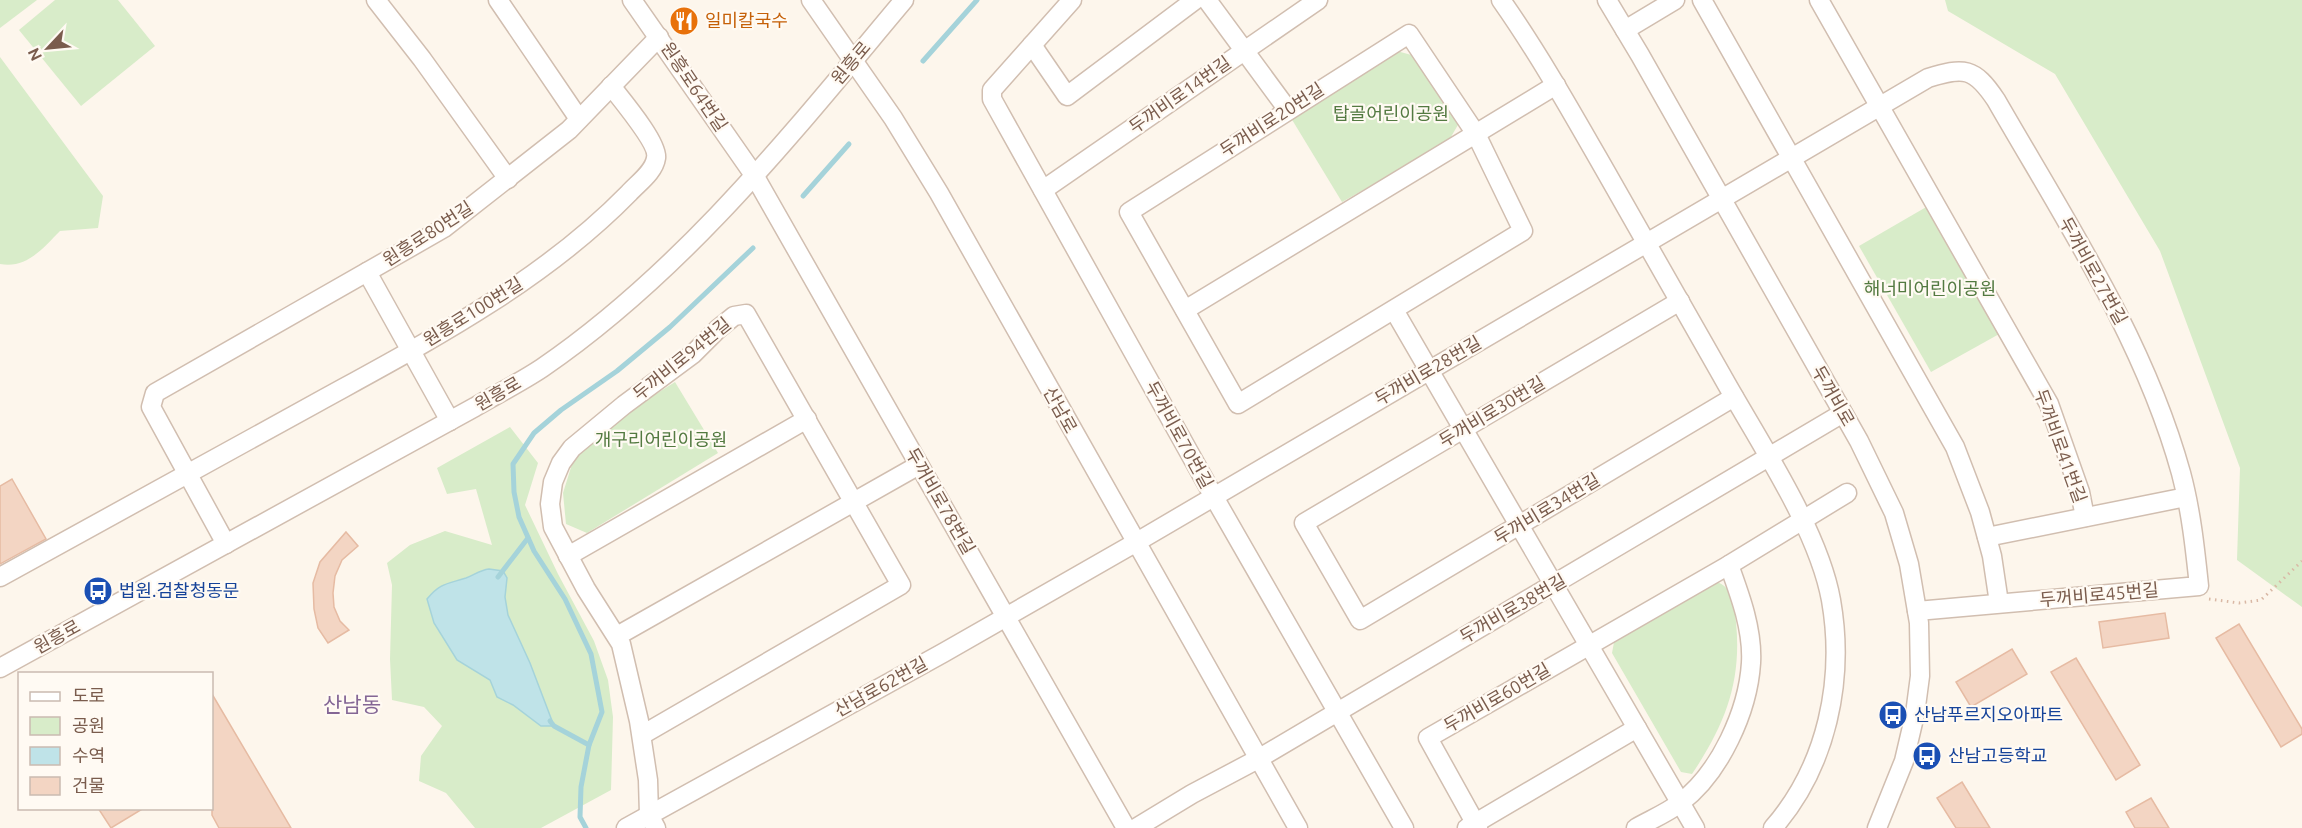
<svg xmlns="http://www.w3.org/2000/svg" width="2302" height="828" font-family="Ubuntu,'Noto Sans KR',sans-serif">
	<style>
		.green { fill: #d8ecc9 }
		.water { fill: #bfe3e8; stroke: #a5d3da; stroke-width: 1.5 }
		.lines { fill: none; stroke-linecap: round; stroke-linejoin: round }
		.stream { stroke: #a5d3da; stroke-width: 5 }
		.building { fill: #f3d5c3; stroke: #e6bba3; stroke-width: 1.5 }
		.minor-casing { stroke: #d1beb0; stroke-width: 21 }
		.path { stroke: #d9b8a5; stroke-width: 3; stroke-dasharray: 1.5 4.5; stroke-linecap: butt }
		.minor { stroke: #fff; stroke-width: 18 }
		.labels { text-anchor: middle; stroke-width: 4.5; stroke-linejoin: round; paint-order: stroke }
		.food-label { font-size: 18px; fill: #c56008; stroke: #fffaf3; text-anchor: start }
		.street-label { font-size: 18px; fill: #7a5c4d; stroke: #fffaf3 }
		.park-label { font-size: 18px; fill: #537a41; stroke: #fffaf3 }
		.transit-label { font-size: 18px; fill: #164399; stroke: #fffaf3; text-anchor: start }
		.quarter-label { font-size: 21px; fill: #846695; stroke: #fffaf3 }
	</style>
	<rect width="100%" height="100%" fill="#fdf6ec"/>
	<g class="green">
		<polygon points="0,0 37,0 0,28"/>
		<polygon points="55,0 118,0 155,46 81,106 19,30"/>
		<polygon points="1945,0 2302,0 2302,607 2237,560 2240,468 2160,251 2055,74 1948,11"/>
		<polygon points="1393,50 1419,57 1462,118 1448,142 1342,202 1291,118"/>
		<path d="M0,57L103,196L98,228L60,231C43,248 27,269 0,264Z"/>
		<polygon points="1928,206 2001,333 1931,372 1859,246"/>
		<polygon points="675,382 718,453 587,533 566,524 563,493 573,461 590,442 637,406"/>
		<polygon points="510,427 538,463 525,505 558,574 594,641 608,680 613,717 611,790 541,828 475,828 446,793 419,781 421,756 442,726 424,707 392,700 390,659 392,585 387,563 410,545 445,531 492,545 476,489 447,494 437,468"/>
		<path d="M1715,581C1734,588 1734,603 1736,622C1742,682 1725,725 1692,774L1681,772L1612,653L1615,637Z"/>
	</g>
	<path class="water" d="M489,569L503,571L507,578L505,597L508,615L530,663L554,726H541L513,705L497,697L490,680L457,660L434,623L427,599C440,583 447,584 466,578C474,575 480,570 489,569Z"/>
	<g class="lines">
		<g class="stream">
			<polyline points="923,61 977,0"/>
			<polyline points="803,196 849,144"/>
			<polyline points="498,577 528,538"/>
			<polyline points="550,721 554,726 589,745"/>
			<polyline points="586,828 580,817 581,787 589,745 602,712 591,654 565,599 534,551 519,517 514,492 513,464 534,433 561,410 617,371 670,327 753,248"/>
		</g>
	</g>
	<g class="building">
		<polygon points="12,479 46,539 0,564 0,486"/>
		<polygon points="346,532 358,546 342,560 335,576 333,593 334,607 340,621 349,630 328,643 318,628 314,609 313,583 320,562"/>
		<polygon points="2165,613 2169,638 2103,648 2099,622"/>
		<polygon points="2239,624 2302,729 2302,734 2281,747 2216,638"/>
		<polygon points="2012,649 2027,674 1971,707 1956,682"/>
		<polygon points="2076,658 2140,765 2116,780 2051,672"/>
		<polygon points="212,694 291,828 219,828 212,815"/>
		<polygon points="1962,782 1990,828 1956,828 1937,798"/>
		<polygon points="2151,798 2169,828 2135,828 2126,812"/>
		<polygon points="98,808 144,808 111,828"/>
	</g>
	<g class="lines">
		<g class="minor-casing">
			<g id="minor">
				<polyline points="376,0 422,59 508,179"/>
				<polyline points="498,0 579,119"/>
				<polyline points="632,0 754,175 1126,828"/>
				<polyline points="811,0 893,118 939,193 1298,828"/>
				<polyline points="1072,0 992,90 992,99 1214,497 1404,828"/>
				<polyline points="1207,0 1288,110"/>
				<path d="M1501,0C1541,57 1575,118 1610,179C1647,244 1684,309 1721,374C1757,439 1818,528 1831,600C1845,680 1827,766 1773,828"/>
				<polyline points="1607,0 1640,55 1859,441 1894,513 1909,564 1919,623 1920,676 1915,714 1904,761 1877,828"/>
				<polyline points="1702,0 1955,447 1980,512 1992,556 1999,603"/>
				<polyline points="1819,0 2049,404 2080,492 2085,517"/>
				<polyline points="1625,30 1675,0"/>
				<polygon points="1409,34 1476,134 1523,231 1238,404 1129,212"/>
				<polyline points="1032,45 1067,96 1195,0"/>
				<polyline points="1043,190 1318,0"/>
				<polyline points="367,272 450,421"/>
				<polyline points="1680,301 1304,523 1360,620 1734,397"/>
				<polyline points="1185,310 1556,85"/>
				<polyline points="1394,310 1695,828"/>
				<polyline points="1987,537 2186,497"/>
				<polyline points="226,544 151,407 155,393 444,228 569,130 659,37"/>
				<polyline points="568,556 807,419"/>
				<path d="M0,577C106,519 212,460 318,402C427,342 541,283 629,193C638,183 654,172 656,158C659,144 621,99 611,86"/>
				<polyline points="617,636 919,465"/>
				<path d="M0,668L475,407C497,394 521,382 542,368C685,270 794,131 904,0"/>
				<polyline points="642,735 901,585 746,314 734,316 718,329 693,354 624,405 572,448 561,463 553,482 550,504 553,527 586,589 621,644 639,721 648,780 649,815 656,828"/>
				<path d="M626,828L943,653L1135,543L1928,78C1964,67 1974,67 1996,100C2065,220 2144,339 2181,473C2191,510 2195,548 2199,586L1917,611"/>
				<polyline points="1136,828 1192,794 1258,759 1843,413"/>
				<polyline points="1467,828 1637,728"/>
				<polyline points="1478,828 1428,738 1729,565 1847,493"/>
				<path d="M1636,828C1650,820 1667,813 1680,803C1720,773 1748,711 1751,663C1753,630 1740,595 1729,565"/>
			</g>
		</g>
		<polyline class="path" points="2209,599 2239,603 2261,600 2302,561"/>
		<use href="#minor" class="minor"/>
	</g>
	<defs>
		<g id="restaurant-disc" transform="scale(1.5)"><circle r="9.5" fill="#e8710a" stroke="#fffaf3"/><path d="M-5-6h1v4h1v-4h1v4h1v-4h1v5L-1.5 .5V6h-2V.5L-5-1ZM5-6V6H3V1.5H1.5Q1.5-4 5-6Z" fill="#fff"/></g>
		<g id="bus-disc" transform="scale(1.5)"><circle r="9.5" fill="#1a4fb4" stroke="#fffaf3"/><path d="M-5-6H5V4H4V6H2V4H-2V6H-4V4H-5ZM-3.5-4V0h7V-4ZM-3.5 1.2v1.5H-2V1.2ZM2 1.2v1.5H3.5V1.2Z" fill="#fff"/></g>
	</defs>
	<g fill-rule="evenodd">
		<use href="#restaurant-disc" x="684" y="21"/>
		<use href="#bus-disc" x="98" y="591"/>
		<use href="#bus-disc" x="1893" y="715"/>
		<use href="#bus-disc" x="1927" y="756"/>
	</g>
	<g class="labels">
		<g class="food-label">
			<text x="705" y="27">일미칼국수</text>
		</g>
		<g class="street-label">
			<text transform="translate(851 63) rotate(-50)" y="6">원흥로</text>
			<text transform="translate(694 87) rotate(56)" y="6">원흥로64번길</text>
			<text transform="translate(1180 95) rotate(-35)" y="6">두꺼비로14번길</text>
			<text transform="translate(1272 120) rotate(-33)" y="6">두꺼비로20번길</text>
			<text transform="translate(428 234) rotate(-33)" y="6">원흥로80번길</text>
			<text transform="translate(2093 271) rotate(61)" y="6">두꺼비로27번길</text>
			<text transform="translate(473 312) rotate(-32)" y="6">원흥로100번길</text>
			<text transform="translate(682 359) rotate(-39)" y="6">두꺼비로94번길</text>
			<text transform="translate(1428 371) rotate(-30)" y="6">두꺼비로28번길</text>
			<text transform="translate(498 394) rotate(-30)" y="6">원흥로</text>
			<text transform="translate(1833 396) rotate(60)" y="6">두꺼비로</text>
			<text transform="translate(1060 410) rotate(61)" y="6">산남로</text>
			<text transform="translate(1492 412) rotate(-31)" y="6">두꺼비로30번길</text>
			<text transform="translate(1179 435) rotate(61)" y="6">두꺼비로70번길</text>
			<text transform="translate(2060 446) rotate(70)" y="6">두꺼비로41번길</text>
			<text transform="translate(940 501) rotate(60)" y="6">두꺼비로78번길</text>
			<text transform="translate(1547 509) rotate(-31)" y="6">두꺼비로34번길</text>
			<text transform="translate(2099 595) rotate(-5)" y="6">두꺼비로45번길</text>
			<text transform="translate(1513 609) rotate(-30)" y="6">두꺼비로38번길</text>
			<text transform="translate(57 637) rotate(-29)" y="6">원흥로</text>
			<text transform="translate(881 687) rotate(-29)" y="6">산남로62번길</text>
			<text transform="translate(1497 698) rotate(-30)" y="6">두꺼비로60번길</text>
		</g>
		<g class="park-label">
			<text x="1391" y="120">탑골어린이공원</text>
			<text x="1930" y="295">해너미어린이공원</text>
			<text x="661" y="446">개구리어린이공원</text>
		</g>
		<g class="transit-label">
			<text x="119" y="597">법원.검찰청동문</text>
			<text x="1914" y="721">산남푸르지오아파트</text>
			<text x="1948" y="762">산남고등학교</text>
		</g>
		<g class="quarter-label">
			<text x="352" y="712">산남동</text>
		</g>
	</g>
	<rect x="18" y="672" width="195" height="138" fill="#fffaf3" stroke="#cabbb1" stroke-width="1.5"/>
	<rect x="30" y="692" width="30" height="9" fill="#ffffff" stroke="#cabbb1" stroke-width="1.5"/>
	<text x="72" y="702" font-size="18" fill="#7a5c4d">도로</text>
	<rect x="30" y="717" width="30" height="18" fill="#d8ecc9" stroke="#cabbb1" stroke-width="1.5"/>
	<text x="72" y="732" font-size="18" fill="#7a5c4d">공원</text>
	<rect x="30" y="747" width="30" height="18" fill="#bfe3e8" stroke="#cabbb1" stroke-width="1.5"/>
	<text x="72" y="762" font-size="18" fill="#7a5c4d">수역</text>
	<rect x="30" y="777" width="30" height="18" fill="#f3d5c3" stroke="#cabbb1" stroke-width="1.5"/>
	<text x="72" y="792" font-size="18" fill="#7a5c4d">건물</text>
	<g transform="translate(48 48) rotate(244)" stroke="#fffaf3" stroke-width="4.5" paint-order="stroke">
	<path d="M0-4.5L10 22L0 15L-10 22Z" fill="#7a5c4d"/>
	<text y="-9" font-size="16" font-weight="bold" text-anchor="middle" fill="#7a5c4d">N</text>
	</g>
</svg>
